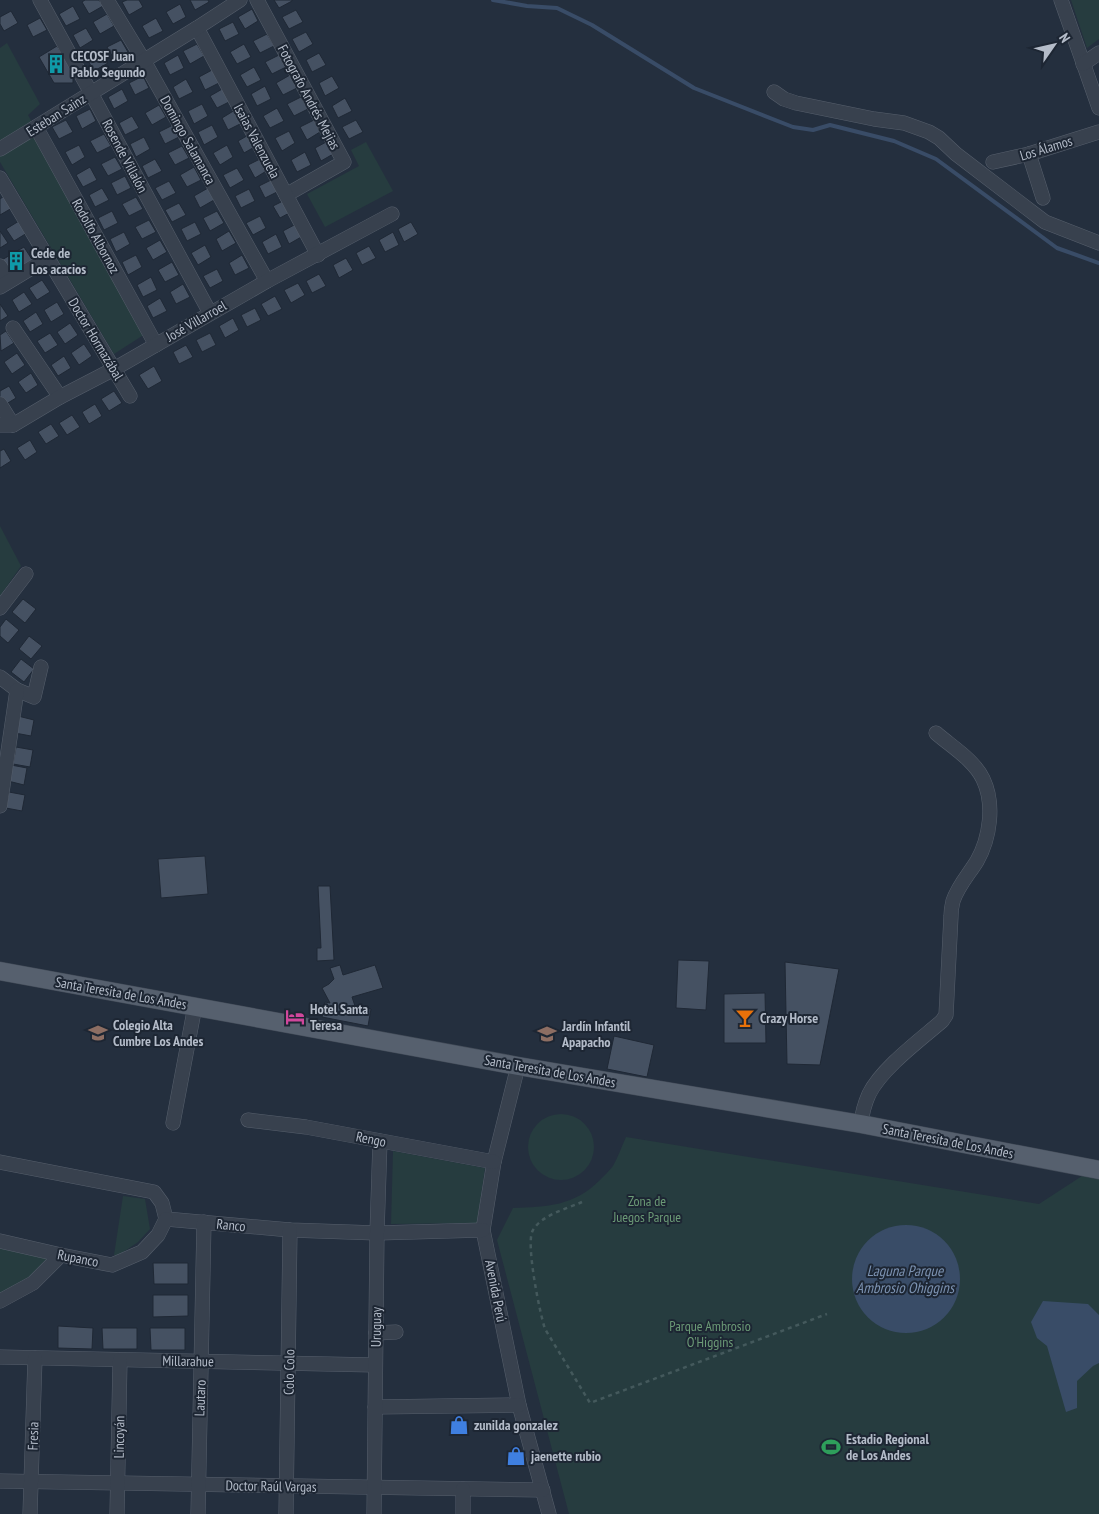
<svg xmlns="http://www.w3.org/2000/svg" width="1099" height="1514" font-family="'PT Sans Narrow',sans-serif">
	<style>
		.green { fill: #263c3f }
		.water { fill: #394c67 }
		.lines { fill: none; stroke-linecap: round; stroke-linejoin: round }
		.stream { stroke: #394c67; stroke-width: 4 }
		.building { fill: #455162; stroke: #1f2835 }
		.minor-casing { stroke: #565f6c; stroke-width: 15 }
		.major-casing { stroke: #414a57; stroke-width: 19 }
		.path { stroke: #44595c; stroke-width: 2.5; stroke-dasharray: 4 4; stroke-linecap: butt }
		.minor { stroke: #38414e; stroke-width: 14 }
		.major { stroke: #56606e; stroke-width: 18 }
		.labels { text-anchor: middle; stroke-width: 4; stroke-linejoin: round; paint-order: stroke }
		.poi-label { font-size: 14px; font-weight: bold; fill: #b4bcc9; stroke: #1d2633; text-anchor: start }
		.street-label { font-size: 14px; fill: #b4bcc9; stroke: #1d2633 }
		.park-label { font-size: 14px; fill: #6b9a76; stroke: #1d2633 }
		.water-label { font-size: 15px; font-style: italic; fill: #7c92b1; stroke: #1d2633 }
	</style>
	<rect width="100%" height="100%" fill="#242f3e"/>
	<g class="green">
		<polygon points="1071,0 1099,0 1099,39 1087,48"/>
		<polygon points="7,43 40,104 28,115 145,334 114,354 0,162 0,48"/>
		<polygon points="366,142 393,191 325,227 307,194 359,166 351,150"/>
		<polygon points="0,526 21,566 0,596"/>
		<circle cx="561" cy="1147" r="33"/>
		<path d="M626,1137L1039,1204L1082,1176L1099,1179V1514H569L497,1240L513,1208C547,1207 574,1206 600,1180C604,1176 609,1171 613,1166C618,1157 622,1146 626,1137Z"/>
		<polygon points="393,1151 485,1168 477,1223 391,1224"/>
		<polygon points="123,1196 145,1199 150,1229 138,1242 119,1255 114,1255"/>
		<polygon points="0,1247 51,1258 31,1278 0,1294"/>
	</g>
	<g class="water">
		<circle cx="906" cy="1279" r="54"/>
		<polygon points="1043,1301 1088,1304 1099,1315 1099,1363 1093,1366 1077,1381 1077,1408 1066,1412 1047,1346 1037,1338 1031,1322"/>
	</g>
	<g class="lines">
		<polyline class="stream" points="493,0 527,6 557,8 592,25 694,88 793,127 813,130 830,125 894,141 936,159 1057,248 1099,263"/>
	</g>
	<g class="building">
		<polygon points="85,0 99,0 103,6 89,14 82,2"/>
		<polygon points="127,0 139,0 143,7 129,15 122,2"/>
		<polygon points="190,0 208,0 209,2 195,10"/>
		<polygon points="274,0 292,0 292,1 279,8"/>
		<polygon points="180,4 186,17 173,24 166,12"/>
		<polygon points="73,6 80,19 66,26 59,14"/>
		<polygon points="252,9 258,21 245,29 238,17"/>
		<polygon points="296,10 303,22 289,29 282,17"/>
		<polygon points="11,11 18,23 4,31 0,24 0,17"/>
		<polygon points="107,14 114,26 100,34 93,22"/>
		<polygon points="40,18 47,30 33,37 27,25"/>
		<polygon points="156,18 163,31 149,38 142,26"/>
		<polygon points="233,22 239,34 225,41 219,29"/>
		<polygon points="86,28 93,40 80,48 73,35"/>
		<polygon points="306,32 313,44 299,52 292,39"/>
		<polygon points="267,34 274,46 260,53 253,41"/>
		<polygon points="121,40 128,52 114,59 107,47"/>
		<polygon points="197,44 204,56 190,64 183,51"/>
		<polygon points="244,44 251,57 237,64 230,52"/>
		<polygon points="57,46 73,72 73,83 54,83 39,57"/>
		<polygon points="101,51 108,63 94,71 87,59"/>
		<polygon points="319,53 326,65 312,72 306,60"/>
		<polygon points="178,55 184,68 170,75 164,63"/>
		<polygon points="279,55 286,67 272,74 265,62"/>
		<polygon points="254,67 261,80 247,87 240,75"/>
		<polygon points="212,70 219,83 205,90 199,77"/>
		<polygon points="290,75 297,88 283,95 276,83"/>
		<polygon points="143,76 149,88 135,95 129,83"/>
		<polygon points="332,76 339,88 325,96 319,83"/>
		<polygon points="186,79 193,92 179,99 173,87"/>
		<polygon points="265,86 271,99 257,106 251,94"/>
		<polygon points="224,88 231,101 217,108 210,96"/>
		<polygon points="122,89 128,101 114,109 108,97"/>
		<polygon points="301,97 308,109 294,116 287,104"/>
		<polygon points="345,98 352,111 338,118 332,106"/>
		<polygon points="202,104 208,116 194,124 188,111"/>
		<polygon points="159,105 166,117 152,125 145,113"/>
		<polygon points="277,108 284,121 270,128 263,116"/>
		<polygon points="90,109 96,121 82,129 76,116"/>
		<polygon points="235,110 242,123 228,130 222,118"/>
		<polygon points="132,116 139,128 125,135 119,123"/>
		<polygon points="66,120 73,132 59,139 52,127"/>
		<polygon points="314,120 320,132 307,140 300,127"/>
		<polygon points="356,120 363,132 349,139 342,127"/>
		<polygon points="173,125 179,137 165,144 159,132"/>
		<polygon points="212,125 218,137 204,145 198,132"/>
		<polygon points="289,131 295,143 282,151 275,138"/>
		<polygon points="252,133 258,145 244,153 238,141"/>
		<polygon points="104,134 111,146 97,153 90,141"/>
		<polygon points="144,137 150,149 136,157 130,144"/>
		<polygon points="328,141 335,153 321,161 315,148"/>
		<polygon points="79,145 85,157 72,165 65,152"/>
		<polygon points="227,145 233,157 220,165 213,153"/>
		<polygon points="182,146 189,158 175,165 168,153"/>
		<polygon points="305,152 311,165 297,172 291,160"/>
		<polygon points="115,157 122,169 108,176 101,164"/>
		<polygon points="262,158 268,170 255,178 248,165"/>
		<polygon points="155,159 162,171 148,178 142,166"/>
		<polygon points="90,167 97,180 83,187 76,175"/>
		<polygon points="194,167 201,180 187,187 180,175"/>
		<polygon points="237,168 244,180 230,188 223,175"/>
		<polygon points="125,176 131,188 117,195 111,183"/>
		<polygon points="273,179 279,191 265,198 259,186"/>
		<polygon points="169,181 176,193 162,200 155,188"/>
		<polygon points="102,188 109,200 95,207 89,195"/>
		<polygon points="208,188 214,200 200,208 194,196"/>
		<polygon points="249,189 255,201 241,208 235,196"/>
		<polygon points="4,196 12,208 0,215 0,199"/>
		<polygon points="136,197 143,209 129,216 122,204"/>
		<polygon points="287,199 293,211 280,218 273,206"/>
		<polygon points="179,203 186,215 172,222 165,210"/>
		<polygon points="112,211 118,223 104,230 98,218"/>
		<polygon points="217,211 224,223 210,231 203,218"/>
		<polygon points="260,216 266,228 253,235 246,223"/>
		<polygon points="149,220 156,232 142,239 135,227"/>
		<polygon points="19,221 27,233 14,241 6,229"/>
		<polygon points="195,222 201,234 187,241 181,229"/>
		<polygon points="411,222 418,234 404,242 398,229"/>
		<polygon points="296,224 303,236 289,244 283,231"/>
		<polygon points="0,231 8,243 0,248"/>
		<polygon points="229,231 236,243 222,251 216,239"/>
		<polygon points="124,232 130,244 116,252 110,239"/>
		<polygon points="393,232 399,245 385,252 379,240"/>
		<polygon points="276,234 282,247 268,254 262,242"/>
		<polygon points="160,240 167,252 153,260 146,248"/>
		<polygon points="205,245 211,257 198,265 191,253"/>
		<polygon points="369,246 376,258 362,265 356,253"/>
		<polygon points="24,247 33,261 9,276 0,261"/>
		<polygon points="136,255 142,267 128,275 122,262"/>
		<polygon points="242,255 249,268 235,275 229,263"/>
		<polygon points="346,258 353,270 339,278 333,265"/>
		<polygon points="172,262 179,275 165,282 158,270"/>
		<polygon points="217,269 223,281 210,288 203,276"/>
		<polygon points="319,274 326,286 312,293 306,281"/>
		<polygon points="151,277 157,290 143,297 137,285"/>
		<polygon points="42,280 50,292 37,300 29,288"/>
		<polygon points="298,283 305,295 291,303 284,290"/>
		<polygon points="183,284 190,297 176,304 170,292"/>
		<polygon points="24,292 32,304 19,312 12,300"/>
		<polygon points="275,296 282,309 268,316 261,304"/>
		<polygon points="160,298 167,311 153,318 147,306"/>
		<polygon points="57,302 64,314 51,322 44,310"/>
		<polygon points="0,304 8,316 0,321"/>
		<polygon points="255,308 261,320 247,327 241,315"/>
		<polygon points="36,312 43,324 30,332 23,321"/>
		<polygon points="233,318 239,330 225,338 219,326"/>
		<polygon points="70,323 78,335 65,344 57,332"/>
		<polygon points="6,331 14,343 1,351 0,335"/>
		<polygon points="50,333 58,345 45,353 37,341"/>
		<polygon points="210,333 216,345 202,352 196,340"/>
		<polygon points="84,344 92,356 79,365 71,353"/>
		<polygon points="186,345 193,357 179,364 173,352"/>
		<polygon points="17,353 25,365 12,374 4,362"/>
		<polygon points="64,356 71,368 58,376 51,365"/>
		<polygon points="154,366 162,381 148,389 139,375"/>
		<polygon points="31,373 38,385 26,393 18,382"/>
		<polygon points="9,386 16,398 3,406 0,401 0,391"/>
		<polygon points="114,391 122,403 109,411 101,399"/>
		<polygon points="95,404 102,416 89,424 82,412"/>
		<polygon points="72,415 80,427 67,435 59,423"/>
		<polygon points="51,424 59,436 46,444 38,432"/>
		<polygon points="30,440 37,452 25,460 17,448"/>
		<polygon points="4,449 11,461 0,468 0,451"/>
		<polygon points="23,599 36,609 25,623 12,612"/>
		<polygon points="6,619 19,630 8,643 0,636 0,627"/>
		<polygon points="29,636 42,646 31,659 19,649"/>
		<polygon points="21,659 34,669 24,682 11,672"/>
		<polygon points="18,716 34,720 31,736 15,733"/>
		<polygon points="16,747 33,750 30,767 13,764"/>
		<polygon points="11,765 27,768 24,785 8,781"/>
		<polygon points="9,792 25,795 22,811 6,808"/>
		<polygon points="205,856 208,894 161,898 158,859"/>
		<polygon points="318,886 330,886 334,960 317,961 317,948 321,948"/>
		<polygon points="678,960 709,961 706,1010 676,1008"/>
		<polygon points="785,962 839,969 820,1065 787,1064"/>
		<polygon points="340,965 343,975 375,965 383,988 352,997 355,1006 371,1009 368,1026 322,1017 325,1002 330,1003 322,988 329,984 334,979 330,968"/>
		<polygon points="765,993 766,1043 724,1043 724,994"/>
		<polygon points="614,1036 654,1045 647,1077 607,1069"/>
		<polygon points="153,1263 188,1263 188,1284 154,1284"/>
		<polygon points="153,1295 188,1295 188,1316 153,1317"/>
		<polygon points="58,1326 93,1328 92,1349 58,1348"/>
		<polygon points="102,1328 137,1328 137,1349 103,1349"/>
		<polygon points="150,1328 185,1328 185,1350 151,1350"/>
	</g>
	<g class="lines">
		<g class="minor-casing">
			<g id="minor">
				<polyline points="40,0 91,93 210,313"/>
				<polyline points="107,0 144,61 267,281"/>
				<polyline points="257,0 344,162 286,195"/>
				<polyline points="1061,0 1099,108"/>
				<polyline points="197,28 318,255"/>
				<polyline points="1083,64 1099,53"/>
				<polyline points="774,92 784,99 796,103 874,119 904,123 929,132 939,138 956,154 1045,222 1099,243"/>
				<polyline points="36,127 156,345"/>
				<polyline points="0,149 197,28 240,0"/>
				<polyline points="1029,154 1043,198"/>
				<polyline points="993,162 1029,154 1099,132"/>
				<polyline points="0,178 130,396"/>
				<polyline points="0,266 9,281"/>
				<polyline points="0,287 48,258"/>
				<polyline points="13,328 60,397"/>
				<polyline points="0,404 13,425"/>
				<polyline points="0,425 13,425 60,397 114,369 267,281 392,214"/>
				<polyline points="0,608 26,574"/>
				<polyline points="0,677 17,690 34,697 41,667"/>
				<polyline points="0,806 17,690"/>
				<polyline points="518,1066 494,1162 483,1230 519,1405 549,1514"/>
				<polyline points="248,1120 306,1127 494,1162"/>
				<polyline points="173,1123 195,1006"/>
				<path d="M861,1124C862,1113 865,1103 869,1094C882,1068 920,1040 942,1021L946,1015L951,916C951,911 952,905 953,901C958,886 969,874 977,861C990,838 995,804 983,779C974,760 952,747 936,733"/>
				<polyline points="0,1162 154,1192 162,1203 166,1219 290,1230 377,1233 483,1230"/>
				<polyline points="0,1241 61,1255 112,1265 142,1252 158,1235 166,1219"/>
				<polyline points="0,1301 33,1283 61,1255"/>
				<polyline points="376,1333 396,1332"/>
				<polyline points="0,1357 375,1365"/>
				<polyline points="375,1407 519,1405"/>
				<polyline points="0,1481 543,1490"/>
				<polyline points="30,1514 35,1358"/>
				<polyline points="117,1514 120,1360"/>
				<polyline points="198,1514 204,1222"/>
				<polyline points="286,1514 290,1230"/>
				<polyline points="374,1514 377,1233 380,1141"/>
				<polyline points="463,1514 463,1489"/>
			</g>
		</g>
		<g class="major-casing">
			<polyline id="major" points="0,971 518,1066 861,1124 1099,1170"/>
		</g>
		<path class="path" d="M582,1202C566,1209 542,1215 533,1230C525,1242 540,1314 545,1329L590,1403L827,1314"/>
		<use href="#minor" class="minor"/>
		<use href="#major" class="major"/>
	</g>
	<defs>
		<g id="building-bare" transform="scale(1.5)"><path d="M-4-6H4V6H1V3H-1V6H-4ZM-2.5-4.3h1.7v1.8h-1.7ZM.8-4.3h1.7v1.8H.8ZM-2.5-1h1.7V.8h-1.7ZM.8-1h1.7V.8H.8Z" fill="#0f9aa8" stroke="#1d2633" stroke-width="2.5" paint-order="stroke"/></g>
		<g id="hotel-bare" transform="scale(1.5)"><path d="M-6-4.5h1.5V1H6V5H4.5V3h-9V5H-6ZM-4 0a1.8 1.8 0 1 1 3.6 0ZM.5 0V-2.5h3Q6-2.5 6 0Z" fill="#d1479c" stroke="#1d2633" stroke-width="2.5" paint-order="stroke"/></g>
		<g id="bar-bare" transform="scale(1.5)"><path d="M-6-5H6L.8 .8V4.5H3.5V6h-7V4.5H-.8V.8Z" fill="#e8710a" stroke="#1d2633" stroke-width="2.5" paint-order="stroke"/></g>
		<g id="school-bare" transform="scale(1.5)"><path d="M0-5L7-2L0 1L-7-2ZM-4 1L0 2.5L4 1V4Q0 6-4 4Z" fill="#8d6e63" stroke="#1d2633" stroke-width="2.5" paint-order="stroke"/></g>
		<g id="shop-bare" transform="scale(1.5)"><path d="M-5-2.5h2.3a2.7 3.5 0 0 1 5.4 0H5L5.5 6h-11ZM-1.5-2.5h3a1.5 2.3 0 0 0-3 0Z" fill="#3f7fe0" stroke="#1d2633" stroke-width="2.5" paint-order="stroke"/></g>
		<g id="stadium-bare" transform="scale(1.5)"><path d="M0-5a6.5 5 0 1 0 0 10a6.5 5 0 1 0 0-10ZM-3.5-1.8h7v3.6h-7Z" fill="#2e9e5b" stroke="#1d2633" stroke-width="2.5" paint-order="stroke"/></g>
	</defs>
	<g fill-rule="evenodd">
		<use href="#building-bare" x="56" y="64"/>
		<use href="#building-bare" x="16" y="261"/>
		<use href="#hotel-bare" x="295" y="1017"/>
		<use href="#bar-bare" x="745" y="1018"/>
		<use href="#school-bare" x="98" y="1033"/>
		<use href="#school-bare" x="547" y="1034"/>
		<use href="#shop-bare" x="459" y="1425"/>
		<use href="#stadium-bare" x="831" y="1447"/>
		<use href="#shop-bare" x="516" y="1456"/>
	</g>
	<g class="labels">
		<g class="poi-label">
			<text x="71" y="61">CECOSF Juan<tspan x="71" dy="16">Pablo Segundo</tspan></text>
			<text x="31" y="258">Cede de<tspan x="31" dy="16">Los acacios</tspan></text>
			<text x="310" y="1014">Hotel Santa<tspan x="310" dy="16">Teresa</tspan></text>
			<text x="760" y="1023">Crazy Horse</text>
			<text x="113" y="1030">Colegio Alta<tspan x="113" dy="16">Cumbre Los Andes</tspan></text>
			<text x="562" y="1031">Jardín Infantil<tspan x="562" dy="16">Apapacho</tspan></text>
			<text x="474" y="1430">zunilda gonzalez</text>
			<text x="846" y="1444">Estadio Regional<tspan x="846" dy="16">de Los Andes</tspan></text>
			<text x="531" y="1461">jaenette rubio</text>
		</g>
		<g class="street-label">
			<text transform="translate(309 97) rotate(62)" y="5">Fotografo Andrés Mejias</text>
			<text transform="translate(56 115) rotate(-32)" y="5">Esteban Sainz</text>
			<text transform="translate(188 140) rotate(61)" y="5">Domingo Salamanca</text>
			<text transform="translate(257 141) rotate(62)" y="5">Isaias Valenzuela</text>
			<text transform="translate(1046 148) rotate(-17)" y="5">Los Álamos</text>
			<text transform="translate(125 156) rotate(62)" y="5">Rosende Villalón</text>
			<text transform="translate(96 236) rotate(61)" y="5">Rodolfo Albornoz</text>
			<text transform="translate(196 321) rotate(-30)" y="5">José Villarroel</text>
			<text transform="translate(96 339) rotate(59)" y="5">Doctor Hormazábal</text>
			<text transform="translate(121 993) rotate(10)" y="5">Santa Teresita de Los Andes</text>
			<text transform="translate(550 1071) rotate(10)" y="5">Santa Teresita de Los Andes</text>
			<text transform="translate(371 1139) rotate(11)" y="5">Rengo</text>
			<text transform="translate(948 1141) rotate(11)" y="5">Santa Teresita de Los Andes</text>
			<text transform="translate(231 1225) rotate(6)" y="5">Ranco</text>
			<text transform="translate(78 1258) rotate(11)" y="5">Rupanco</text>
			<text transform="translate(496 1291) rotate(79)" y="5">Avenida Perú</text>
			<text transform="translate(376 1327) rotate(-89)" y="5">Uruguay</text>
			<text transform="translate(188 1361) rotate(1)" y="5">Millarahue</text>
			<text transform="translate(289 1372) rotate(-89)" y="5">Colo Colo</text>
			<text transform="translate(200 1398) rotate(-88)" y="5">Lautaro</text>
			<text transform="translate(33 1436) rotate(-88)" y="5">Fresia</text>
			<text transform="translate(119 1437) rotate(-89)" y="5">Lincoyán</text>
			<text transform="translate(271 1486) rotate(1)" y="5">Doctor Raúl Vargas</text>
		</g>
		<g class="park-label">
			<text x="647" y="1206">Zona de<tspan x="647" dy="16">Juegos Parque</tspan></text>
			<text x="710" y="1331">Parque Ambrosio<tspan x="710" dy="16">O'Higgins</tspan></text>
		</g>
		<g class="water-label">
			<text x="905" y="1276">Laguna Parque<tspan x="905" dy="17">Ambrosio Ohiggins</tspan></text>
		</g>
	</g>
	<g transform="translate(1054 45) rotate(56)" stroke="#1d2633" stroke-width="4" paint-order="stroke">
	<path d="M0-4L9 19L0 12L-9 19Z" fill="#b4bcc9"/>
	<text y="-8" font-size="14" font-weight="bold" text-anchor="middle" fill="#b4bcc9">N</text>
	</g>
</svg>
